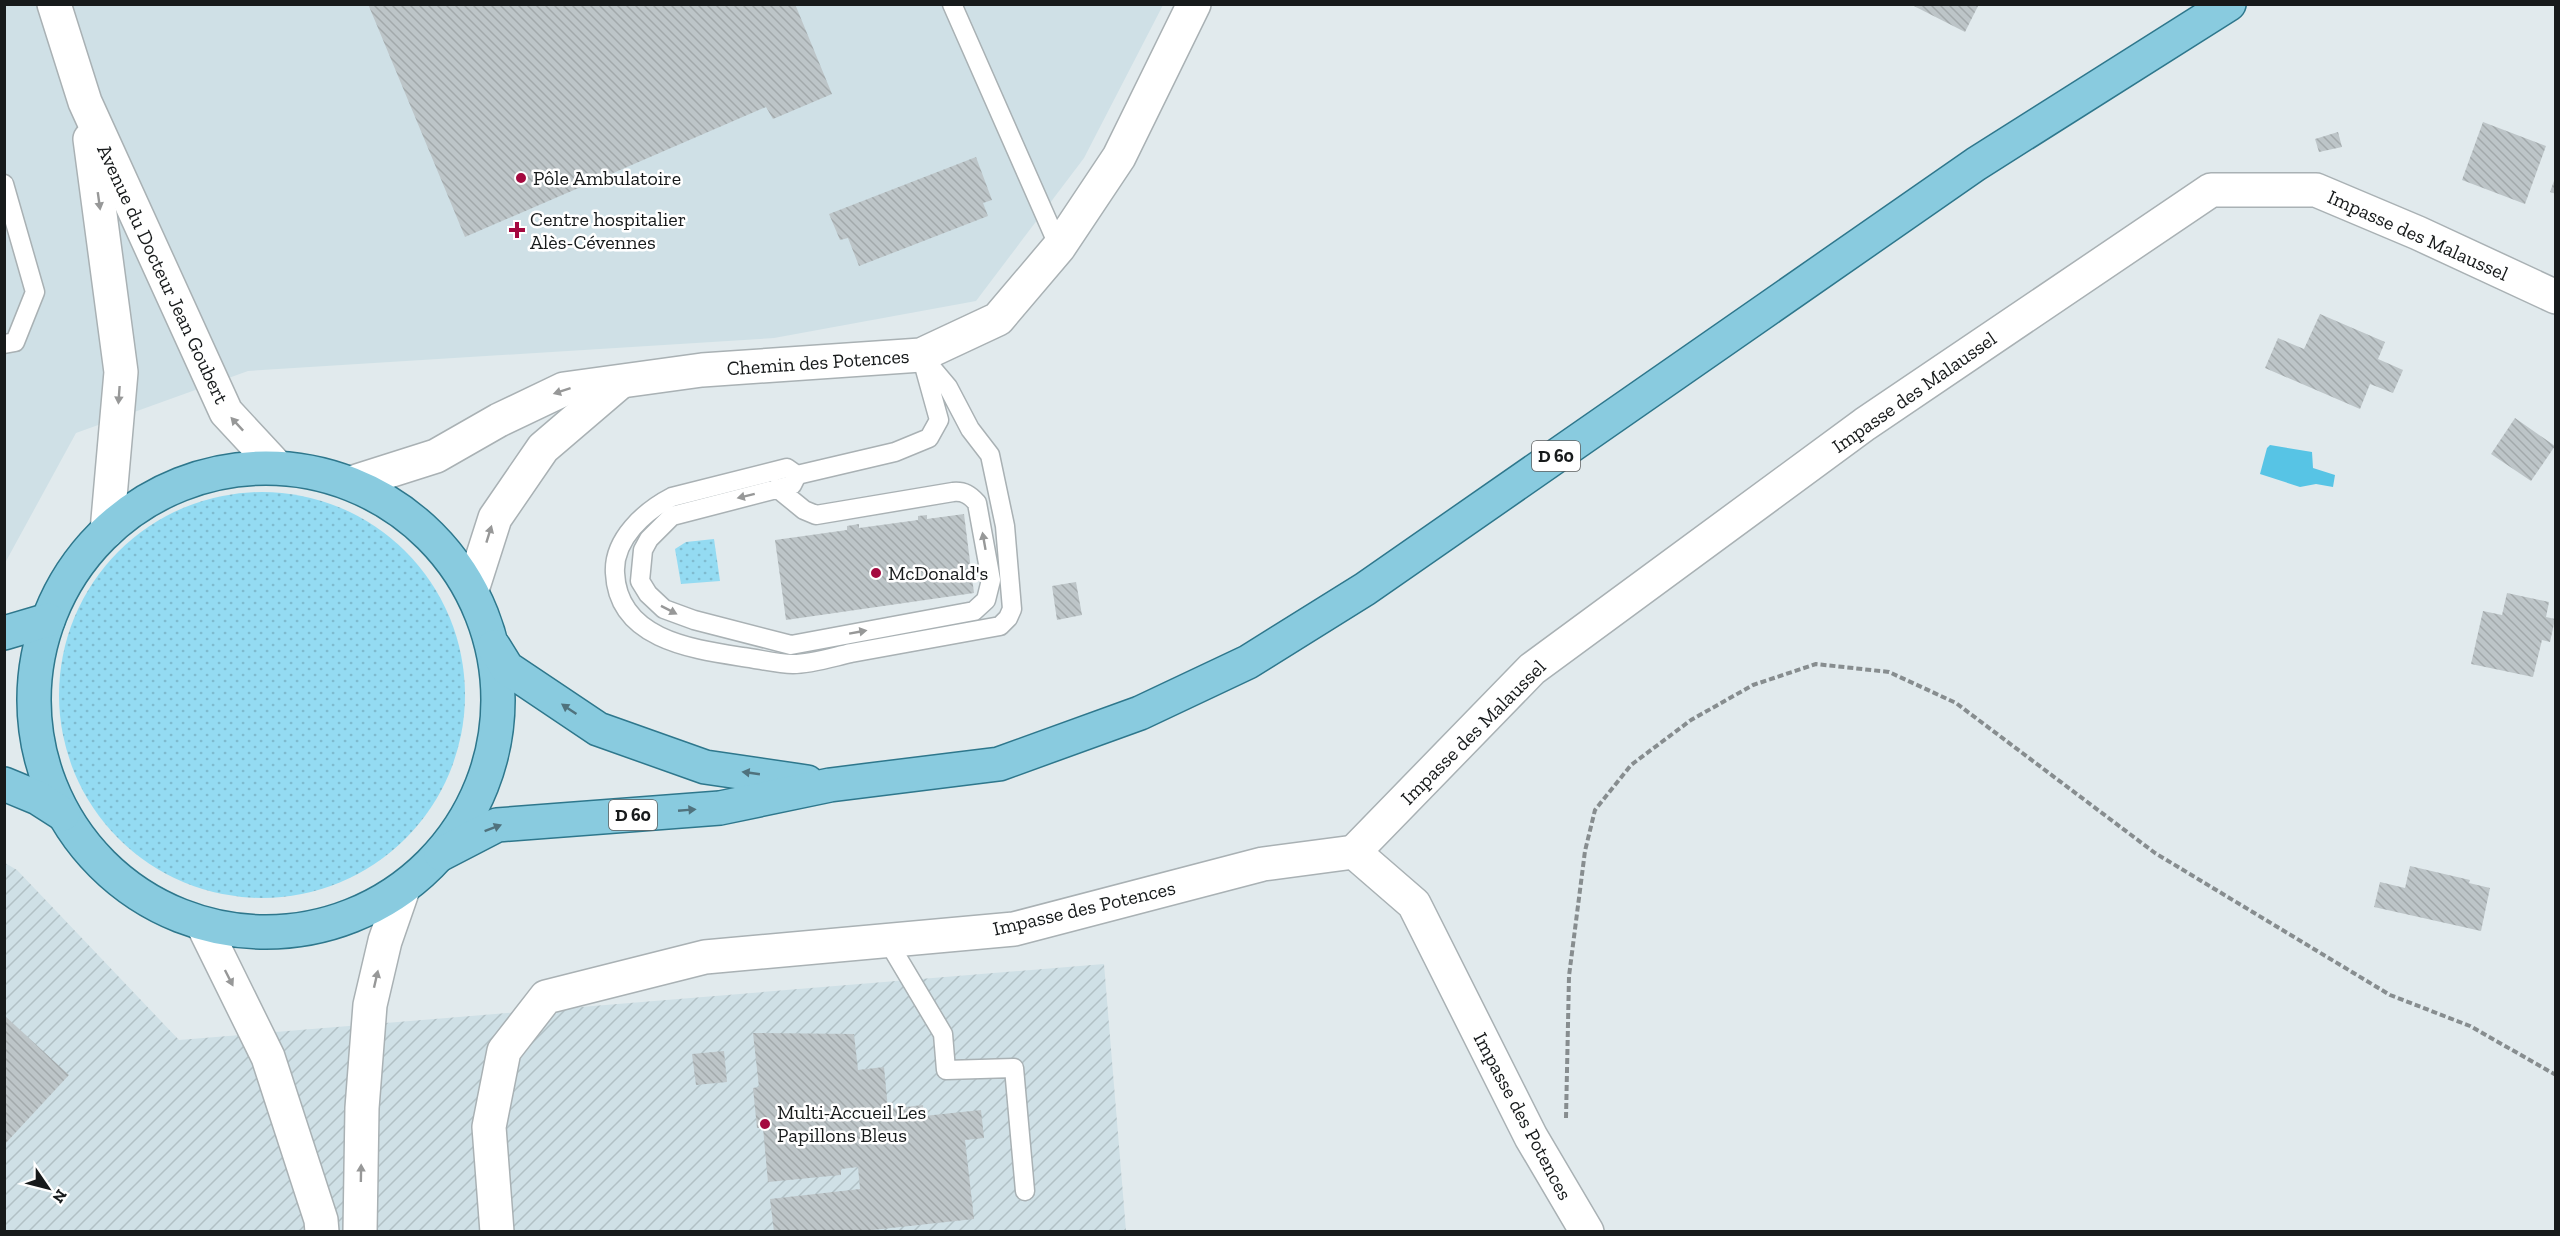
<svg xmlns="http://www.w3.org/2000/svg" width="2560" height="1236" font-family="'Zilla Slab',serif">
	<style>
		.built { fill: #cfe0e6 }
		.industrial { fill: url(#industrial-furrows) }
		.grass { fill: url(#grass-dots) }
		.water { fill: #57c4e5 }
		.building { fill: url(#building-back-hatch) }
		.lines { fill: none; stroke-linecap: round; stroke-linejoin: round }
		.service-casing { stroke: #a9b1b4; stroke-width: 21 }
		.minor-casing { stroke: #a9b1b4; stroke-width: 36 }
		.secondary-casing { stroke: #a9b1b4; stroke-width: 36 }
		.primary-casing { stroke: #2e778c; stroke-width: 36 }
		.path { stroke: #878d8f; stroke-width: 4; stroke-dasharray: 6 3; stroke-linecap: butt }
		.service { stroke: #fff; stroke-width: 18 }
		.minor { stroke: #fff; stroke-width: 33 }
		.secondary { stroke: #fff; stroke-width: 33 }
		.primary { stroke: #89cbdf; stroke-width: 33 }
		.oneway { fill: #979898 }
		.oneway2 { fill: #50727d }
		.poi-dot { fill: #a4093f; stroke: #fff; stroke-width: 2 }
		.labels { text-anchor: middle; stroke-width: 5; stroke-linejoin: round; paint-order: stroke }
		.shield { fill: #fff; stroke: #5d5f5f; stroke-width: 1.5 }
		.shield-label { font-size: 18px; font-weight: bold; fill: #171a1b }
		.poi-label { font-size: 20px; fill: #171a1b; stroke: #fff; text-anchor: start }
		.street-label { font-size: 20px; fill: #171a1b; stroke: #fff }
	</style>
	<defs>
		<pattern id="industrial-furrows" width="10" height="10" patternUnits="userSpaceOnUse" patternTransform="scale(1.5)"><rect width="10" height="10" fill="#cfe0e6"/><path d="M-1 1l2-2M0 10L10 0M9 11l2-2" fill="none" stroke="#b1c0c5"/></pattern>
		<pattern id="grass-dots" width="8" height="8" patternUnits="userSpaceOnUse" patternTransform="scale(1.5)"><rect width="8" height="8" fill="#94dbf2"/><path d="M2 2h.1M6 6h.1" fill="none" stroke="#7fbbcf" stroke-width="1.8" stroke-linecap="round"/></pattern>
		<pattern id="building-back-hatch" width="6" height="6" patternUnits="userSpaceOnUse" patternTransform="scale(1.5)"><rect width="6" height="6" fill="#bdc5c8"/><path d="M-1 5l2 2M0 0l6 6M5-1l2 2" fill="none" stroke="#a2a9ab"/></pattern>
	</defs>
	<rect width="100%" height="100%" fill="#e1eaed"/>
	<polygon class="built" points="4,5 1163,5 1084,158 976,301 774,338 248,371 76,433 5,563"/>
	<polygon class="industrial" points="5,863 17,870 179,1040 1104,964 1126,1231 5,1232"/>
	<g class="grass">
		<circle cx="262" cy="695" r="203"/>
		<polygon points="714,539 720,581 681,584 675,549 686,542"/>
	</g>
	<polygon class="water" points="2270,445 2312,452 2313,468 2335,475 2333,487 2316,484 2300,487 2260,474 2267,448"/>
	<g class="building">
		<polygon points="368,4 795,4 832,94 773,119 766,107 465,237"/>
		<polygon points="1910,4 1979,4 1965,32"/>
		<polygon points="2483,122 2546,146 2525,204 2462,180"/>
		<polygon points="2338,132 2342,147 2319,152 2315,139"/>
		<polygon points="976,157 992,200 983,203 988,216 859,266 848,238 840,240 829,214"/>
		<polygon points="2555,178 2556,178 2556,194 2550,192"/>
		<polygon points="2320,314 2385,342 2378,359 2403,370 2393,393 2370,384 2360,409 2265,368 2278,338 2304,349"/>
		<polygon points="2515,418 2555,446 2531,481 2491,454"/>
		<polygon points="964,514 974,593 786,620 775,540 847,530 847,526 859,524 859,528 918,520 918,516 927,515 927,519"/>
		<polygon points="1076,582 1082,615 1057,620 1052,586"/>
		<polygon points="2507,593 2549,602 2546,617 2555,619 2550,642 2542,640 2533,677 2471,664 2483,611 2502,615"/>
		<polygon points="2410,866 2470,880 2469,883 2490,888 2481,931 2374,907 2380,882 2405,888"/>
		<polygon points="4,1015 69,1075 4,1145"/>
		<polygon points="753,1033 854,1034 858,1070 884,1067 888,1109 923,1105 924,1116 981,1110 984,1138 965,1140 974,1219 854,1232 774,1232 770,1199 860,1189 858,1167 841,1169 841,1175 768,1182 763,1128 757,1128 753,1088 759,1087"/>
		<polygon points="724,1051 727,1082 696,1085 692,1054"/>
	</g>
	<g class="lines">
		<g class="service-casing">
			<g id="service">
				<polyline points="952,4 1059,247"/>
				<polyline points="4,184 35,292 15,342 4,344"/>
				<path d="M921,355L948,387L970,429L990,455L1005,526L1012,609L1008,618L1000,626C950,635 901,644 851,653C833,657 811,664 793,664C777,664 759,659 743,657C691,649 618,639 615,573C613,539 645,511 672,497L787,468L797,475L895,452L929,438L939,420Z"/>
				<path d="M777,488L804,510L816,515L953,492C964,491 970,495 977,503L991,580L986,600L974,611L791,645L694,620L664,609L648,594L640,581L643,550L649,539L672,516L792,485L797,475"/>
				<polyline points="887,940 943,1034 946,1070 1014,1068 1025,1191"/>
			</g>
		</g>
		<g class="minor-casing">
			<g id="minor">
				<polyline points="54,4 85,102 226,412 277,467"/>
				<polyline points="90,139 121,372 107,531"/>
				<polyline points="351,483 436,456 499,420 564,389 702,370 921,355 998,319 1059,247 1119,157 1194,4"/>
				<polyline points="472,590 495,518 543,448 619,383"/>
				<polyline points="1354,852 1532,669 1865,424 2211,190 2316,190 2418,233 2556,297"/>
				<polyline points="497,1232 489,1127 504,1051 546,997 705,957 1014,929 1263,864 1354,852 1414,904 1531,1137 1587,1232"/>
			</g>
		</g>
		<g class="secondary-casing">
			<g id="secondary">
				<polyline points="203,925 268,1057 321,1220 322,1232"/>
				<polyline points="360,1232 362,1108 370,1005 385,941 403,889"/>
			</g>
		</g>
		<g class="primary-casing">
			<g id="primary">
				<circle cx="266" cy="700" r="232"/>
				<polyline points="4,633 48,620"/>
				<polyline points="494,647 507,668 598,729 705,767 807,782"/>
				<polyline points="4,784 38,798 63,814"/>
				<polyline points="441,854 497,825 720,808 830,785 999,764 1140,713 1248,662 1365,589 1976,164 2229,4"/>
			</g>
		</g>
		<polyline class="path" points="1566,1118 1569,976 1585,851 1595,810 1631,765 1691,720 1753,685 1816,664 1889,672 1956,703 2155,853 2390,995 2470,1026 2556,1075"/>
		<use href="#service" class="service"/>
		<use href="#minor" class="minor"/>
		<use href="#secondary" class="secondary"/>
		<use href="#primary" class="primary"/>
	</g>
	<defs><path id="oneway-solid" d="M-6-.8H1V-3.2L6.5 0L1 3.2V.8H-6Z" transform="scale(1.5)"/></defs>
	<g class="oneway">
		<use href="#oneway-solid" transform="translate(99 201) rotate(82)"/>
		<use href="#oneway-solid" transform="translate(562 391) rotate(162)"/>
		<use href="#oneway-solid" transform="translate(119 395) rotate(94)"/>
		<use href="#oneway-solid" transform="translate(237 424) rotate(-133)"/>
		<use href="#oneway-solid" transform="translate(746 496) rotate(166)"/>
		<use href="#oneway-solid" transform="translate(489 534) rotate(-73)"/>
		<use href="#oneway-solid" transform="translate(984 541) rotate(-100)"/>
		<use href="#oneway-solid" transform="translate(669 610) rotate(27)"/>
		<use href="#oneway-solid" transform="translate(858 632) rotate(-10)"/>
		<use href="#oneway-solid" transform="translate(229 978) rotate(63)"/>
		<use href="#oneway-solid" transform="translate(376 979) rotate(-77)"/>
		<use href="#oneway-solid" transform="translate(361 1173) rotate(-89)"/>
	</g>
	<g class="oneway2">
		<use href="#oneway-solid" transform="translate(569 709) rotate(-146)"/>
		<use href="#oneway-solid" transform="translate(751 773) rotate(-172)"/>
		<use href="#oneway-solid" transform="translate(687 810) rotate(-5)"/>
		<use href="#oneway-solid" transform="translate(493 828) rotate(-21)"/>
	</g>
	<g class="poi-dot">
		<circle cx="521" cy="178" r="6"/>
		<path d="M514 221h6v6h6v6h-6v6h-6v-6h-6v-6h6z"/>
		<circle cx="876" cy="573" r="6"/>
		<circle cx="765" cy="1124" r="6"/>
	</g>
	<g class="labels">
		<g class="shield">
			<rect x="1532" y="441" width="48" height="30" rx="4.5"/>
			<rect x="609" y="800" width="48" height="30" rx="4.5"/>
		</g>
		<g class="shield-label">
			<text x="1556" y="462">D 60</text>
			<text x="633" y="821">D 60</text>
		</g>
		<g class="poi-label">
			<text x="533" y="185">Pôle Ambulatoire</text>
			<text x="530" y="226">Centre hospitalier<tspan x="530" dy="23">Alès-Cévennes</tspan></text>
			<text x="888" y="580">McDonald's</text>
			<text x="777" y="1119">Multi-Accueil Les<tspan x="777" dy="23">Papillons Bleus</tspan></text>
		</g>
		<g class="street-label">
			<text transform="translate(2418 235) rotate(24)" y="7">Impasse des Malaussel</text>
			<text transform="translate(163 274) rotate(65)" y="7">Avenue du Docteur Jean Goubert</text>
			<text transform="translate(818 362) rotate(-4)" y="7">Chemin des Potences</text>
			<text transform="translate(1914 392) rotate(-35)" y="7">Impasse des Malaussel</text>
			<text transform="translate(1473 732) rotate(-45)" y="7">Impasse des Malaussel</text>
			<text transform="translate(1084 908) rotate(-13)" y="7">Impasse des Potences</text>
			<text transform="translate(1523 1116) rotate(62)" y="7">Impasse des Potences</text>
		</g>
	</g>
	<rect width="2560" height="1236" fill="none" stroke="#171a1b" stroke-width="12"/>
	<g transform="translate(48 1188) rotate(125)" stroke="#ffffff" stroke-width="4.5" paint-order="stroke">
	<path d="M0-4.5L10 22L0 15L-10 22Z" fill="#171a1b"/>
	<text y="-9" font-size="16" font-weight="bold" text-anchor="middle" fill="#171a1b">N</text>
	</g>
</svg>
